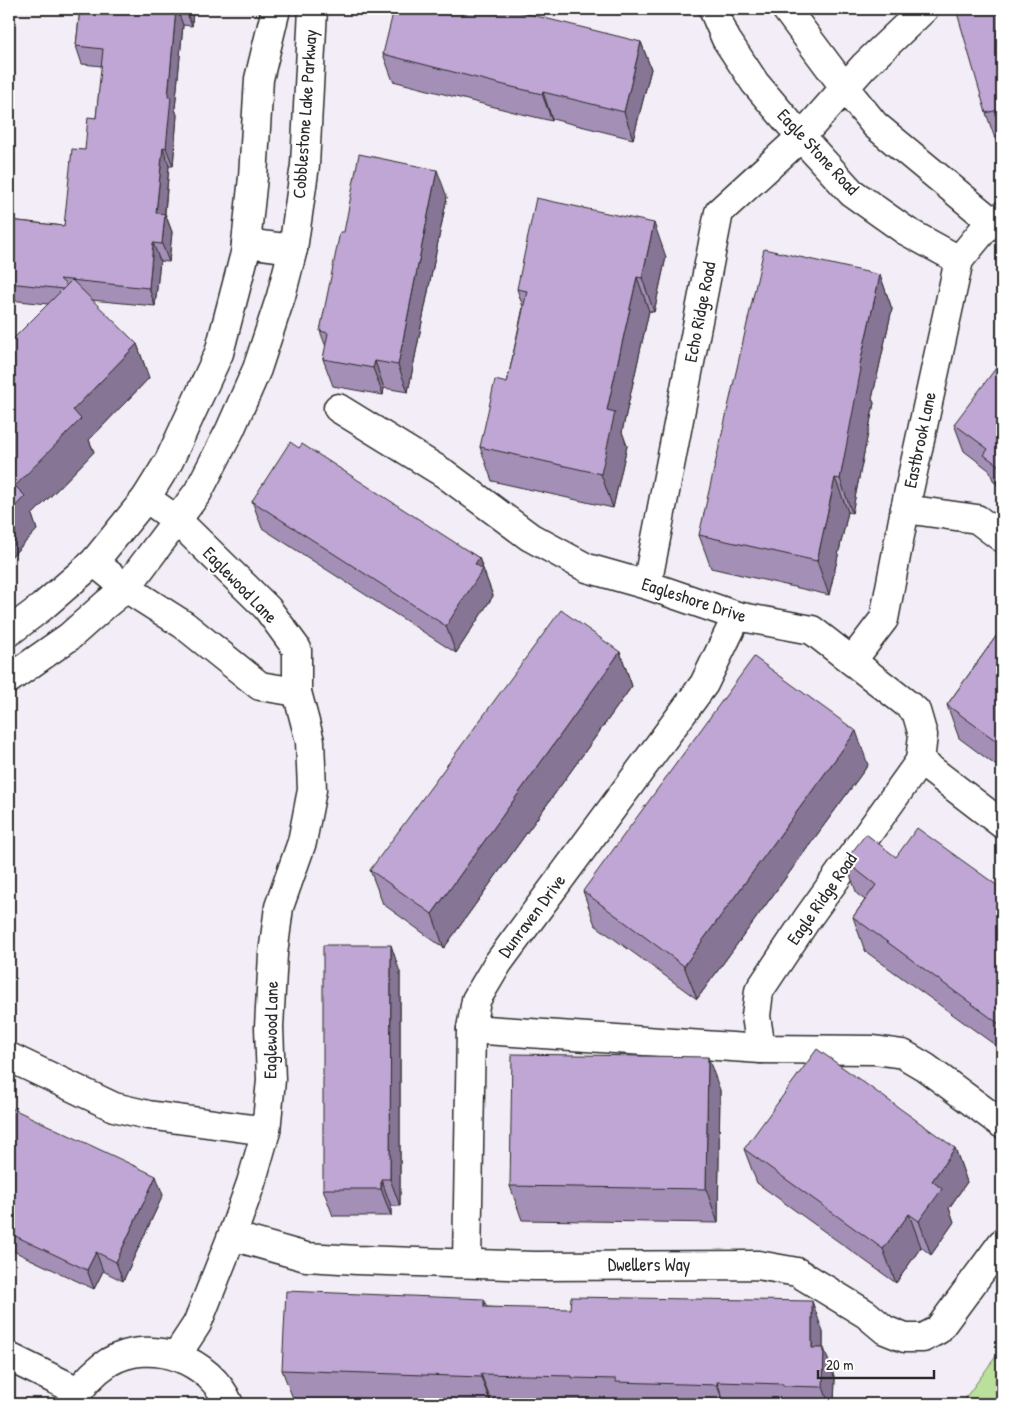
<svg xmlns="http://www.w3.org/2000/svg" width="1011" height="1413" font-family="'Patrick Hand',sans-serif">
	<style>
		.green { fill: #bae09c; stroke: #728664 }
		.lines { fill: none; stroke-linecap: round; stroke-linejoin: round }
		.street-casing { stroke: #2b2b2b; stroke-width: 31 }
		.street { stroke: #fff; stroke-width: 28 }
		.wall { fill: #a48fb6; stroke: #2b2b2b }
		.shaded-wall { fill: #867494; stroke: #2b2b2b }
		.building { fill: #bfa6d4; stroke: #2b2b2b }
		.labels { text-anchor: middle; stroke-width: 4; stroke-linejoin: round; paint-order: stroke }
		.street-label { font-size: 18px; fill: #2b2b2b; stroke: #fff }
	</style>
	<rect width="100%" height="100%" fill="#f2edf6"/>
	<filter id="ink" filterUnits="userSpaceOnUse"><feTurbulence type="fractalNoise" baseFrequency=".02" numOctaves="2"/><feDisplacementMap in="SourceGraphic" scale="10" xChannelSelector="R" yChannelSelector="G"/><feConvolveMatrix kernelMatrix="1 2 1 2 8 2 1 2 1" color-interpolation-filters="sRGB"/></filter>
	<g filter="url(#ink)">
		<polygon class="green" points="1002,1348 1002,1404 961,1404"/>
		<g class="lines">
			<g class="street-casing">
				<g id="street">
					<polyline points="713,9 726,39 755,83 801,137 851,192 906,231 959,260"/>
					<polyline points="786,9 845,88 875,125 991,221"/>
					<polyline points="246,243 293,249"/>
					<polyline points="338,408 445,474 530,537 587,568 647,585 737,616 812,630 916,711 923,735 920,761 1002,824"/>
					<polyline points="146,498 178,521 267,608 297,649 297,692 310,741 312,790 302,842 279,907 273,954 269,1027 271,1080 266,1131 251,1183 232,1236 197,1324 176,1356"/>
					<polyline points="905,509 977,519 1002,538"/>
					<polyline points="94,562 126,588 184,625 260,686 297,692"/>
					<polyline points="647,585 719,212 801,137 864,66 924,9"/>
					<polyline points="9,632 42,607 94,562 146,498 169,461 219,353 245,253 253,177 259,79 276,9"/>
					<polyline points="852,661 884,619 905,509 959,260 991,221 1002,216"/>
					<polyline points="9,679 69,637 105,605 126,588 198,492 230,430 257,369 281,296 293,249 305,165 313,9"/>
					<polyline points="471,1029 761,1049 874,1050 903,1054 925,1067 1002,1124"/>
					<polyline points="761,1049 756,1016 759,991 807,919 920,761"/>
					<polyline points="9,1057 114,1107 148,1115 266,1131"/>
					<polyline points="232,1236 306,1257 357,1260 535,1266 758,1265 797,1272 866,1314 885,1330 905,1338 923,1338 938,1330 1002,1243"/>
					<polyline points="467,1263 471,1029 476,1000 498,963 704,684 737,616"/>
					<polyline points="9,1357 78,1391"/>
					<path d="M71,1404C80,1387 92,1373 109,1362C152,1337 210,1360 229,1404"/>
				</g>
			</g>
			<use href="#street" class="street"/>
		</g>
		<g class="wall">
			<polygon points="80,9 193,9 192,26 183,25 175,109 177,115 173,166 169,166 165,213 172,232 169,262 160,261 155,306 91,300 137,344 149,378 89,440 94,452 32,515 37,530 9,559 48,304 9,300 9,220 64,226 85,150 96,118 102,66 82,64 76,46"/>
			<polygon points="1002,9 1002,146 998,147 986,113"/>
			<polygon points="641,42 651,69 633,139 552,119 552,121 518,113 393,81 383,54"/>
			<polygon points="447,197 408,392 384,388 383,395 333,386 323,359 326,347 320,331 344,232"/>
			<polygon points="666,257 654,312 649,311 622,432 627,446 613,508 492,481 480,447 507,383 523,307 517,289"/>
			<polygon points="880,275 892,309 872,399 874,403 852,513 848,512 829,595 711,568 699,535"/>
			<polygon points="1002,373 1002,488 994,482 989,470 964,451 954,424"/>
			<polygon points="299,448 479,558 493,596 456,653 262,528 252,501"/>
			<polygon points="1002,628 1002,770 959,738 947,705"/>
			<polygon points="620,652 632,686 444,948 383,904 370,870"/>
			<polygon points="868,765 697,999 595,925 583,891"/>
			<polygon points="896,857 1002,889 1002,1050 865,951 853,917 865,900 857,894 845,861"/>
			<polygon points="400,972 400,1206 391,1206 391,1216 333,1216 323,1189"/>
			<polygon points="720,1090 718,1223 522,1220 510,1186"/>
			<polygon points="9,1107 163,1195 123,1281 103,1271 94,1289 9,1249"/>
			<polygon points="955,1148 967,1182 949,1208 954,1222 931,1255 921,1247 896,1283 757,1183 744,1149"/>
			<polygon points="487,1307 823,1332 823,1348 835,1379 834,1404 383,1404 294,1401 282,1370"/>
		</g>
		<g class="shaded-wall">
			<polygon points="176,9 177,9 183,25 175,109 177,115 173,166 166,148 168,97"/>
			<polygon points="185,9 193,9 192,26"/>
			<polygon points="641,42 651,69 633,139 624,112"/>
			<polygon points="543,92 552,119 552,121 542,94"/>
			<polygon points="163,147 169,166 163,231 156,213"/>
			<polygon points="437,170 447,197 408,392 398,365"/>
			<polygon points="165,214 172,232 169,262 162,244"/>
			<polygon points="654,223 666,257 654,312 642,278"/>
			<polygon points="153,243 160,261 155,306 149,288"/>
			<polygon points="880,275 892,309 872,399 874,403 852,513 840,479 859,368"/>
			<polygon points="637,277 649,311 622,432 627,446 613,508 601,474 607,410"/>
			<polygon points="137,344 149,378 89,440 94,452 32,515 37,530 9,559 9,513 15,486 73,410"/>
			<polygon points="375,361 384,388 383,395 373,368"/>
			<polygon points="835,478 848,512 829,595 817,561"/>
			<polygon points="479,558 493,596 456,653 446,626 475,564"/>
			<polygon points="620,652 632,686 444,948 432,914"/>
			<polygon points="856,731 868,765 697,999 684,966"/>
			<polygon points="391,945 400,972 400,1206 390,1179"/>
			<polygon points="708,1057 720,1090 718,1223 706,1189"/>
			<polygon points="955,1148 967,1182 949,1208 954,1222 931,1255 919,1221 932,1181"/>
			<polygon points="156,1176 163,1195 123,1281 116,1262"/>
			<polygon points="381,1179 391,1206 391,1216 381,1189"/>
			<polygon points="909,1214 921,1247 896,1283 883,1249"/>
			<polygon points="96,1252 103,1271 94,1289 87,1270"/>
			<polygon points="484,1299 495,1330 484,1307"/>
			<polygon points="812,1301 823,1332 823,1372 824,1348 835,1379 834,1404 829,1404 823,1387 812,1348"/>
			<polygon points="481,1374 492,1404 491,1404 481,1377"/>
			<polygon points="717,1382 725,1404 724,1404 717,1385"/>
		</g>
		<g class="building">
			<polygon points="80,9 176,9 168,97 171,97 166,148 163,147 156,213 165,214 162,244 153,243 149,288 60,279 67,286 63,289 9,283 9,220 64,226 72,149 85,150 88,117 96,118 103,49 76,46"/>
			<polygon points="394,9 508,9 641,42 624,112 543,92 542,94 508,86 383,54"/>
			<polygon points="956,9 1002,9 1002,109 986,113"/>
			<polygon points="359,154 437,170 398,365 375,361 373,368 323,359 328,333 320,331 340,232 344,232"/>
			<polygon points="536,198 654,223 642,278 637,277 607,410 615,412 601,474 480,447 495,380 507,383 527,291 517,289"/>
			<polygon points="764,249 880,275 859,368 861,369 840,479 835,478 817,561 699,535"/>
			<polygon points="72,280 137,344 73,410 81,419 15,486 25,496 9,513 9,343"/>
			<polygon points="996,368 1002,373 1002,468 984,455 988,449 954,424"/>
			<polygon points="290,442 299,448 302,444 479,558 475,564 483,569 446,626 252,501"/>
			<polygon points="561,610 620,652 432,914 370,870"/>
			<polygon points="1002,628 1002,745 947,705"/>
			<polygon points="754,657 856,731 684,966 583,891"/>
			<polygon points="917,828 1002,889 1002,1026 853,917 876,885 845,861 866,834 896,857"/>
			<polygon points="323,945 391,945 390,1179 381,1179 381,1189 323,1189"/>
			<polygon points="817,1049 955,1148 932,1181 942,1189 919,1221 909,1214 883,1249 744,1149"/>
			<polygon points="512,1054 708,1057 706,1189 510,1186"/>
			<polygon points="9,1107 156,1176 116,1262 96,1252 87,1270 9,1233"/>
			<polygon points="286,1291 484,1299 484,1307 570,1309 571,1297 812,1301 812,1348 824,1348 823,1387 783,1386 783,1384 717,1382 717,1385 616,1382 616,1379 572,1378 572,1376 481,1374 481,1377 282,1370"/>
		</g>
	</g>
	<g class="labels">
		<g class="street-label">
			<text transform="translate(305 114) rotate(-86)" y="6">Cobblestone Lake Parkway</text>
			<text transform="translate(818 152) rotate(47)" y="6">Eagle Stone Road</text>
			<text transform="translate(700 312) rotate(-79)" y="6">Echo Ridge Road</text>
			<text transform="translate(920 440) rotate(-78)" y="6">Eastbrook Lane</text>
			<text transform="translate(240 585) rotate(46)" y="6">Eaglewood Lane</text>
			<text transform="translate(694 600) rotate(18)" y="6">Eagleshore Drive</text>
			<text transform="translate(822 899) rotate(-55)" y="6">Eagle Ridge Road</text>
			<text transform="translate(532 916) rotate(-53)" y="6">Dunraven Drive</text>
			<text transform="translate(271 1030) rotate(-89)" y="6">Eaglewood Lane</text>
			<text x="649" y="1271">Dwellers Way</text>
		</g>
	</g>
	<rect width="1011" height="1413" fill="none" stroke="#fff" stroke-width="30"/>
	<rect x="15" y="15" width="981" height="1383" fill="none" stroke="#2b2b2b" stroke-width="2" filter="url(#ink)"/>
	<path d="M818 1370v8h116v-8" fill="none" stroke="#2b2b2b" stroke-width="2.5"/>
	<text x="826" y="1370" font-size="15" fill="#2b2b2b" stroke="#ffffff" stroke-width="4" paint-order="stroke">20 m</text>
</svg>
